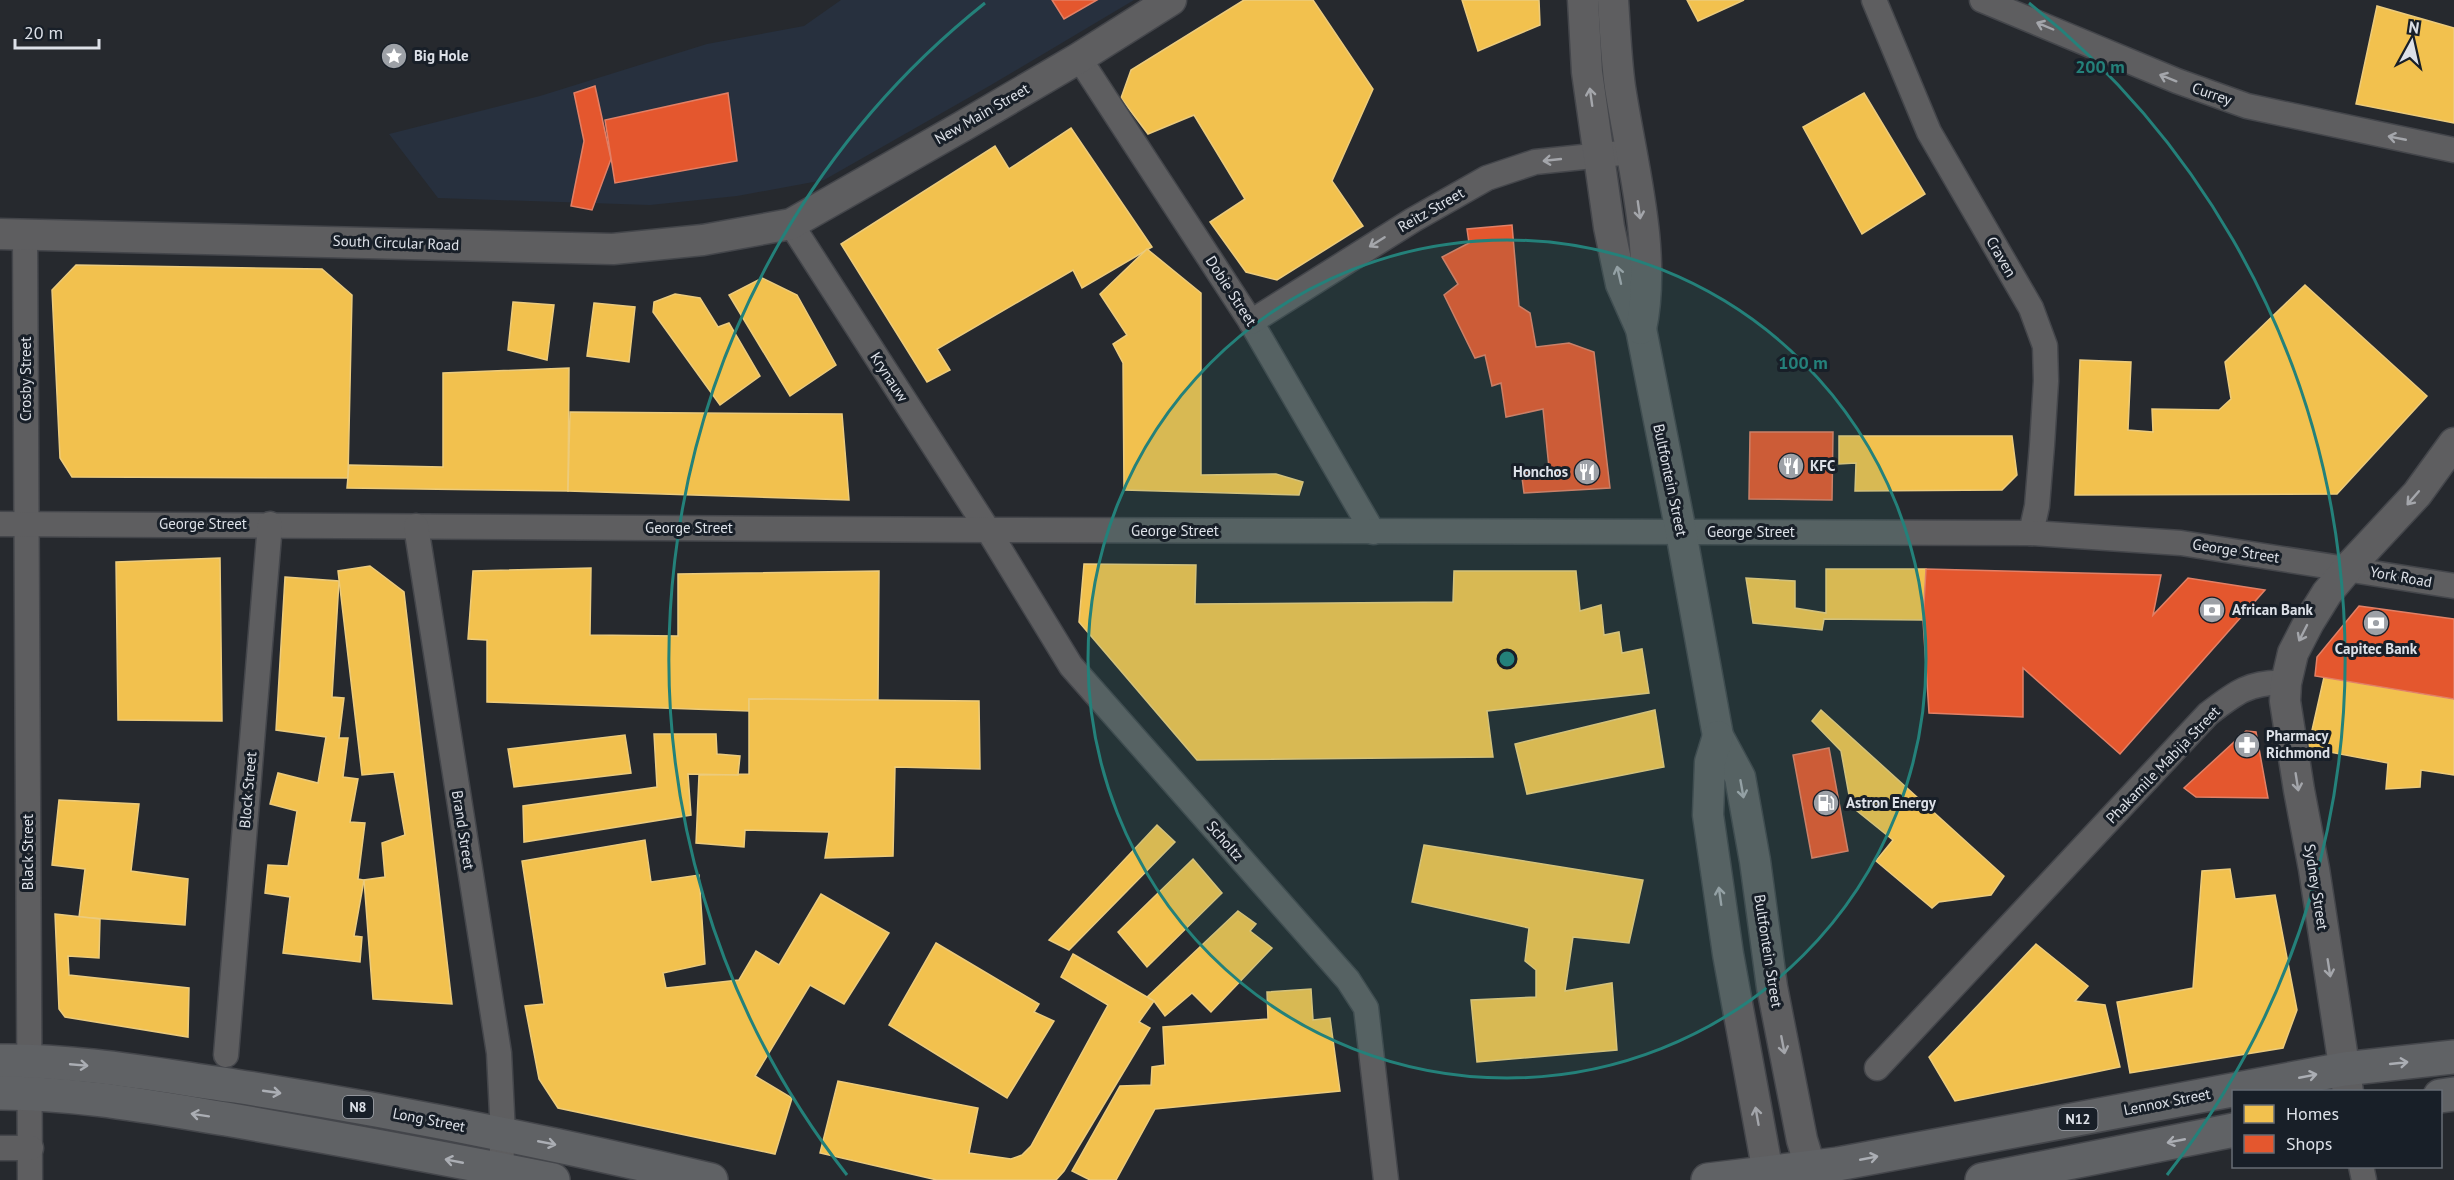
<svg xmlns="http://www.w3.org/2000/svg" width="2454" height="1180" font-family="'PT Sans',sans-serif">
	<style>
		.built { fill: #27303e }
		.homes { fill: #f2c14e; stroke: #eccb7c; stroke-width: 1.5 }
		.shops { fill: #e4572e; stroke: #e28066; stroke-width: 1.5 }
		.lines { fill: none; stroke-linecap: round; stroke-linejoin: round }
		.minor-casing { stroke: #44464b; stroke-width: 27 }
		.tertiary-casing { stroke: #44464b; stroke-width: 33 }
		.trunk-casing { stroke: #44464b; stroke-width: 36 }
		.minor { stroke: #5e5e60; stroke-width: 24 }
		.tertiary { stroke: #5e5e60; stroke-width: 30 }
		.trunk { stroke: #606265; stroke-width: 33 }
		.oneway { stroke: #a4a6ab }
		.oneway2 { stroke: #abaeb4 }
		.ring { fill: none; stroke: #24817a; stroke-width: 3 }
		.labels { text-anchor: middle; stroke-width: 6; stroke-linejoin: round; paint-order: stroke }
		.shield { fill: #181f28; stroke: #a2a7ae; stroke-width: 1.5 }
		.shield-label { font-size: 14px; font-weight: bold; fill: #dde1e8 }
		.poi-label { font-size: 15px; font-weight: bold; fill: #dde1e8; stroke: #181f28; text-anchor: start }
		.street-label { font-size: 15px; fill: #dde1e8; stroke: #181f28 }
		.centre { fill: #24817a; stroke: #181f28; stroke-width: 3 }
		.ring-label { font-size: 18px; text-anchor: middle; font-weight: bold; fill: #24817a; stroke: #181f28; stroke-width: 6; stroke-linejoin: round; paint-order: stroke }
	</style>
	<rect width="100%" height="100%" fill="#26292e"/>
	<polygon class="built" points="841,0 1134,0 991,85 824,180 737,196 650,205 438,198 389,134 540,96 707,44 804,26"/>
	<g class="homes">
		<polygon points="1244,0 1313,0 1373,89 1332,181 1363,226 1277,280 1246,272 1210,222 1245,199 1194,115 1148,134 1121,98 1131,70"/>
		<polygon points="1462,0 1539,0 1540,25 1478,51"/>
		<polygon points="1687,0 1744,0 1698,21"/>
		<polygon points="2377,6 2454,28 2454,123 2356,104"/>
		<polygon points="1864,93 1925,194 1862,234 1803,127"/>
		<polygon points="1071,128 1152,247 1082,288 1073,270 937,349 950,370 927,382 841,244 995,146 1009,169"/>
		<polygon points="1147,249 1201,293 1201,475 1276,474 1303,482 1299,495 1124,490 1123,363 1113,344 1127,335 1100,294"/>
		<polygon points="76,265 322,269 352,295 348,478 72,477 60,458 52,290"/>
		<polygon points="762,278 797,295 836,365 790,396 729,295"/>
		<polygon points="2305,285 2427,396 2337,494 2075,495 2080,360 2131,362 2128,430 2153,432 2152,409 2219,410 2231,399 2225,362"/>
		<polygon points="675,294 700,298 718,327 729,323 760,376 720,405 653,312 654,302"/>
		<polygon points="513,302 554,305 547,360 508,350"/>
		<polygon points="594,303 635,307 629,362 587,356"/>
		<polygon points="569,368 568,491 347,488 349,465 443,467 443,373"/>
		<polygon points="570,412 842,414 849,500 568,491"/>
		<polygon points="1839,436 2012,436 2017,475 2002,490 1855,491 1856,463 1839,464"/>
		<polygon points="220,558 222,721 118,720 116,562"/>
		<polygon points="1084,564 1196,565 1195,604 1453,602 1454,571 1576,571 1580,611 1601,605 1604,635 1619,632 1622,653 1642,649 1649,693 1487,711 1493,757 1197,760 1079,622"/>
		<polygon points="370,566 404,592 452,1004 373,999 364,880 385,877 382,843 405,835 394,772 362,775 338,571"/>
		<polygon points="591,568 590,635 678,636 678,574 879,571 878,700 749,699 749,711 487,702 487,640 468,639 473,571"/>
		<polygon points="1826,569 1926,569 1923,620 1824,619 1822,630 1753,623 1746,578 1795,581 1795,608 1826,613"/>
		<polygon points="285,577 339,581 332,697 344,698 339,738 348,738 343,777 358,779 350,822 365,823 358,879 364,880 354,936 362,937 360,962 283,953 290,897 265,893 268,865 288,866 297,811 270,804 278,773 318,783 326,737 276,730"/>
		<polygon points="2324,677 2454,699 2454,775 2421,770 2420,787 2386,789 2388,763 2308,748"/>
		<polygon points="749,699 979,701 980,769 895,767 893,856 825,858 829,832 745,830 744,847 696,843 699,775 749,774"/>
		<polygon points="1655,710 1664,767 1527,794 1515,744"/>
		<polygon points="1821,710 2004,876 1991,895 1939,902 1932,908 1876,861 1893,840 1851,806 1841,751 1812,721"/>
		<polygon points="654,734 716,734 717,754 740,756 738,775 688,774 691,815 524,842 523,806 657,787"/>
		<polygon points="625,735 631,773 514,787 508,749"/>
		<polygon points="59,800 139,804 131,871 188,879 185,925 79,917 85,869 52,865"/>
		<polygon points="1157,825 1175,842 1069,950 1049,940"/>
		<polygon points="645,840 651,882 699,875 705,964 663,973 666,988 739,980 756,951 779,965 821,894 889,933 844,1004 810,985 755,1076 792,1098 775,1154 558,1108 539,1079 525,1006 544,1004 522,861"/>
		<polygon points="1424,845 1643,880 1629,943 1573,937 1565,991 1612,983 1617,1050 1477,1062 1471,1000 1536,997 1536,970 1525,961 1529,928 1412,902"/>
		<polygon points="1193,859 1222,893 1147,967 1118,932"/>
		<polygon points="2230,869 2235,899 2275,895 2297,1010 2283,1048 2130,1073 2117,1002 2193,988 2202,871"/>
		<polygon points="1238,911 1256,924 1250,931 1272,948 1211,1012 1192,993 1165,1016 1154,1001 1147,997"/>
		<polygon points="55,914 100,919 99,958 68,956 69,975 189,988 188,1037 65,1017 59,1009"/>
		<polygon points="936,943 1039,1004 1034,1012 1054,1021 1007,1098 889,1025"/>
		<polygon points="2036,944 2088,986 2075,1001 2105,1005 2120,1067 1955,1101 1929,1057"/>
		<polygon points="1073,954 1154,1001 1139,1022 1150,1028 1064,1171 1056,1180 937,1180 820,1153 838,1081 978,1108 969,1153 1011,1159 1022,1155 1031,1146 1108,1005 1061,977"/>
		<polygon points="1311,989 1313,1020 1330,1018 1340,1091 1155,1109 1116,1180 1090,1180 1072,1171 1120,1086 1151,1085 1152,1067 1165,1065 1163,1027 1268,1019 1267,992"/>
	</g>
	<g class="shops">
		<polygon points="1052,0 1097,0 1064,19"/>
		<polygon points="595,86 611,159 592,210 571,206 584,141 574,93"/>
		<polygon points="728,93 737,161 615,183 605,120"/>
		<polygon points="1512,225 1519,306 1530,313 1536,347 1569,343 1594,352 1610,488 1524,493 1521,470 1549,468 1543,409 1506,417 1501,383 1492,386 1485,355 1475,358 1444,295 1458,284 1442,257 1469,243 1467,229"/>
		<polygon points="1750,432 1833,432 1832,500 1749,499"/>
		<polygon points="1926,569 2161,575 2153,615 2188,578 2265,590 2120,754 2023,668 2023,717 1929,713 1923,620"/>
		<polygon points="2359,606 2454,619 2454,699 2315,676 2317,657"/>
		<polygon points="2246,731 2256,732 2268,798 2196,797 2184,788"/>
		<polygon points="1829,748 1848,851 1812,858 1793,755"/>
	</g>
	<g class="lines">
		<g class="minor-casing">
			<g id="minor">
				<polyline points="1874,0 1929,132 2031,308 2045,346 2046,381 2042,445 2037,506 2031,533"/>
				<polyline points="1982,0 2177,81 2247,106 2454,150"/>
				<polyline points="1079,58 1251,322 1373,532"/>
				<polyline points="791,224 988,530 1071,666 1348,980 1366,1008 1386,1180"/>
				<polyline points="25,235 30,1180"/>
				<polyline points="1251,322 1413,220 1487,178 1535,162 1631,152"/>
				<polyline points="0,524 988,530 2031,533 2181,543 2454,586"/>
				<polyline points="416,526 499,1053 503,1134 500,1180"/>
				<polyline points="226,1055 270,524"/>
				<path d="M1877,1068L2208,714C2235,693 2250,681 2286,683"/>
				<polyline points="0,1148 31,1148"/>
				<polyline points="2361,1166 2364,1180"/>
			</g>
		</g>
		<g class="tertiary-casing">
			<g id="tertiary">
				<polyline points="1583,0 1587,72 1609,227 1621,284 1641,329 1681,532 1718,736 1740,777 1755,861 1772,987 1802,1140 1811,1169"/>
				<path d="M1613,0C1615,29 1616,58 1620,87C1632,165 1657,252 1641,329"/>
				<polyline points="0,234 613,249 703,240 791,224 963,126 1079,58 1171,0"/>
				<polyline points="1718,736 1710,762 1708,815 1728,954 1768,1173"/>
				<polyline points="2348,1092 2314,869 2299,790 2285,701 2286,683 2293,653 2309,622 2327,593 2348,568 2417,494 2454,443"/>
			</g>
		</g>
		<g class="trunk-casing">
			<g id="trunk">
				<path d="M0,1061C79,1060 157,1075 235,1086C395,1111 553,1143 711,1180"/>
				<path d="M0,1093C76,1093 151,1107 226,1119C335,1138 444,1158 553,1180"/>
				<polyline points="2440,1096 2454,1094"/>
				<polyline points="1708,1180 1838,1164 2344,1069 2454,1057"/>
				<polyline points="1982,1180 2234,1130"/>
			</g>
		</g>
		<use href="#minor" class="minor"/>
		<use href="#tertiary" class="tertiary"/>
		<use href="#trunk" class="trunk"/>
	</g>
	<defs><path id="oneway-shaft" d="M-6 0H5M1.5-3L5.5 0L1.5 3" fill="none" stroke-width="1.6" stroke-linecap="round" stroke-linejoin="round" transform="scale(1.5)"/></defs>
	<g class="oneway">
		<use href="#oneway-shaft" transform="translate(2045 26) rotate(-157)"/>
		<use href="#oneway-shaft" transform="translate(2168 78) rotate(-158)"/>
		<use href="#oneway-shaft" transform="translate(1591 97) rotate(-98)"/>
		<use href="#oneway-shaft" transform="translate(2397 138) rotate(-169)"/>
		<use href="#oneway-shaft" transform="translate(1552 160) rotate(174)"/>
		<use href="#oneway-shaft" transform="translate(1639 210) rotate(82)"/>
		<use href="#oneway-shaft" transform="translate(1377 242) rotate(148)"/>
		<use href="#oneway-shaft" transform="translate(1619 275) rotate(-103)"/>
		<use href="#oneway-shaft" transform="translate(2413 498) rotate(131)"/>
		<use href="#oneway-shaft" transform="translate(2303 633) rotate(117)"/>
		<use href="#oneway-shaft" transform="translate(2297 782) rotate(81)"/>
		<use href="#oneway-shaft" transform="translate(1742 789) rotate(80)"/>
		<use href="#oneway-shaft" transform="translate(1720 896) rotate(-98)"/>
		<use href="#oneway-shaft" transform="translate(2329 968) rotate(81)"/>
		<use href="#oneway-shaft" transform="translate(1783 1045) rotate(79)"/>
		<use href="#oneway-shaft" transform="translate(1757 1116) rotate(-100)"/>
	</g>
	<g class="oneway2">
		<use href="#oneway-shaft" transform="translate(2399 1063) rotate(-6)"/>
		<use href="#oneway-shaft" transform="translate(79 1065) rotate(5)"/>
		<use href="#oneway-shaft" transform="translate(2308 1076) rotate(-11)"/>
		<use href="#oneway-shaft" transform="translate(272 1092) rotate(8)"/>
		<use href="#oneway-shaft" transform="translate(200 1115) rotate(-171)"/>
		<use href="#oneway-shaft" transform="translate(2176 1141) rotate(169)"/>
		<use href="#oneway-shaft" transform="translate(547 1143) rotate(11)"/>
		<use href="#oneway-shaft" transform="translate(1869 1158) rotate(-11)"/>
		<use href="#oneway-shaft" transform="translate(454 1161) rotate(-169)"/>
	</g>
	<circle cx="1507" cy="659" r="419" fill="#24817a" fill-opacity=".12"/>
	<g class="ring">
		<circle cx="1507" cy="659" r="419"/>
		<path d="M847 1175A838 838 0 0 1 985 3M2029 3A838 838 0 0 1 2167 1175"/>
	</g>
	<defs>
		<g id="sight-disc" transform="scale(1.35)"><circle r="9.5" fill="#9da1a7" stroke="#181f28"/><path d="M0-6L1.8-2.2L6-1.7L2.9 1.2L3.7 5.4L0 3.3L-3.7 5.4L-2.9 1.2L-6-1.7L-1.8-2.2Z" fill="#fff"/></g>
		<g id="restaurant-disc" transform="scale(1.35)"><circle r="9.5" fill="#9da1a7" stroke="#181f28"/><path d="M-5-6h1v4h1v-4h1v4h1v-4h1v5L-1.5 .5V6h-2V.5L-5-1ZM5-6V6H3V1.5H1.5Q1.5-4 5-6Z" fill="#fff"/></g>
		<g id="bank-disc" transform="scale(1.35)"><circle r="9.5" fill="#9da1a7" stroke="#181f28"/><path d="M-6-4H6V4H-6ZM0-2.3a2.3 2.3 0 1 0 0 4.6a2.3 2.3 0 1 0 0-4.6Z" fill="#fff"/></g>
		<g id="pharmacy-disc" transform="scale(1.35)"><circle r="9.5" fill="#9da1a7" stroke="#181f28"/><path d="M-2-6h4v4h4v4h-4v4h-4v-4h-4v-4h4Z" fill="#fff"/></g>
		<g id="fuel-disc" transform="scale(1.35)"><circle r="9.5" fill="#9da1a7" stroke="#181f28"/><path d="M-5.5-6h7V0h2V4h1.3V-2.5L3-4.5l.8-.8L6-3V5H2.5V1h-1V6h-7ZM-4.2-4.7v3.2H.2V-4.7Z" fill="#fff"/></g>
	</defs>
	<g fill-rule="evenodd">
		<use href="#sight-disc" x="394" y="56"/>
		<use href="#restaurant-disc" x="1791" y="466"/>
		<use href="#restaurant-disc" x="1587" y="472"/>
		<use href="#bank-disc" x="2212" y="610"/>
		<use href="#bank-disc" x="2376" y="623"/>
		<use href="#pharmacy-disc" x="2247" y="745"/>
		<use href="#fuel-disc" x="1826" y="803"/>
	</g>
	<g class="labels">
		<g class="shield">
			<rect x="343" y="1096" width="30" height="22" rx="4.5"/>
			<rect x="2058.5" y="1108" width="39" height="22" rx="4.5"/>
		</g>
		<g class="shield-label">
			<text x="358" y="1112">N8</text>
			<text x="2078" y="1124">N12</text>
		</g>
		<g class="poi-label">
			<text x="414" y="61">Big Hole</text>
			<text x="1810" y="471">KFC</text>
			<text x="1568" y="477" text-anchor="end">Honchos</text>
			<text x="2232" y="615">African Bank</text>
			<text x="2376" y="654" text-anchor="middle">Capitec Bank</text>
			<text x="2266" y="741">Pharmacy<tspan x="2266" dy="17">Richmond</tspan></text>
			<text x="1846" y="808">Astron Energy</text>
		</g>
		<g class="street-label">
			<text transform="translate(2212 94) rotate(19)" y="5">Currey</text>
			<text transform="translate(982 114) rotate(-30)" y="5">New Main Street</text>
			<text transform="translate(1431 210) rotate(-30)" y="5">Reitz Street</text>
			<text transform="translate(396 243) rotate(2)" y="5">South Circular Road</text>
			<text transform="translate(2001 257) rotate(60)" y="5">Craven</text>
			<text transform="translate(1231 291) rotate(57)" y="5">Dobie Street</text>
			<text transform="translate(889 377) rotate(57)" y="5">Krynauw</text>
			<text transform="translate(26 379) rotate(-90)" y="5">Crosby Street</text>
			<text transform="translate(1670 480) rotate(78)" y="5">Bultfontein Street</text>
			<text x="203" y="529">George Street</text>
			<text x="689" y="533">George Street</text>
			<text x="1175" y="536">George Street</text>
			<text x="1751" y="537">George Street</text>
			<text transform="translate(2236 551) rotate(9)" y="5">George Street</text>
			<text transform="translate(2401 577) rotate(10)" y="5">York Road</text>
			<text transform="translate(2163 765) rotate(-46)" y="5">Phakamile Mabija Street</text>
			<text transform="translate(248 790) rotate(-85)" y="5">Block Street</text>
			<text transform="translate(463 830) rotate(81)" y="5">Brand Street</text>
			<text transform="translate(1225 841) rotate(49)" y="5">Scholtz</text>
			<text transform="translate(28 852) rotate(-90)" y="5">Black Street</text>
			<text transform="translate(2316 887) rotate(81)" y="5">Sydney Street</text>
			<text transform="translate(1768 951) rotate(81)" y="5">Bultfontein Street</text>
			<text transform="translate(2167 1102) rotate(-11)" y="5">Lennox Street</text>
			<text transform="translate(429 1120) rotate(11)" y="5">Long Street</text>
		</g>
	</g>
	<circle cx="1507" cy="659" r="9" class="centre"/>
	<g class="ring-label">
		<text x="2100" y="73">200 m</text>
		<text x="1803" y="369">100 m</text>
	</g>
	<rect x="2232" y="1090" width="210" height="78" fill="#181f28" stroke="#676d75" stroke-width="1.5"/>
	<rect x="2244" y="1105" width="30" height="18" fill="#f2c14e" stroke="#676d75" stroke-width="1.5"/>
	<text x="2286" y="1120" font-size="18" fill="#dde1e8">Homes</text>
	<rect x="2244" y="1135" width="30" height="18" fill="#e4572e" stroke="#676d75" stroke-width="1.5"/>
	<text x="2286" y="1150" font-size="18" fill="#dde1e8">Shops</text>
	<g transform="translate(2412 42) rotate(8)" stroke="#181f28" stroke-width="4.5" paint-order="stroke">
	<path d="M0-4.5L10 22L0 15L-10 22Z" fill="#dde1e8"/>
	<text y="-9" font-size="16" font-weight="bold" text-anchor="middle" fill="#dde1e8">N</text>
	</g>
	<path d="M15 39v9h84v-9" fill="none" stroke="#dde1e8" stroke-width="3"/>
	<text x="24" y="39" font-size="18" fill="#dde1e8" stroke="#181f28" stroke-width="4.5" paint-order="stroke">20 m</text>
</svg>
